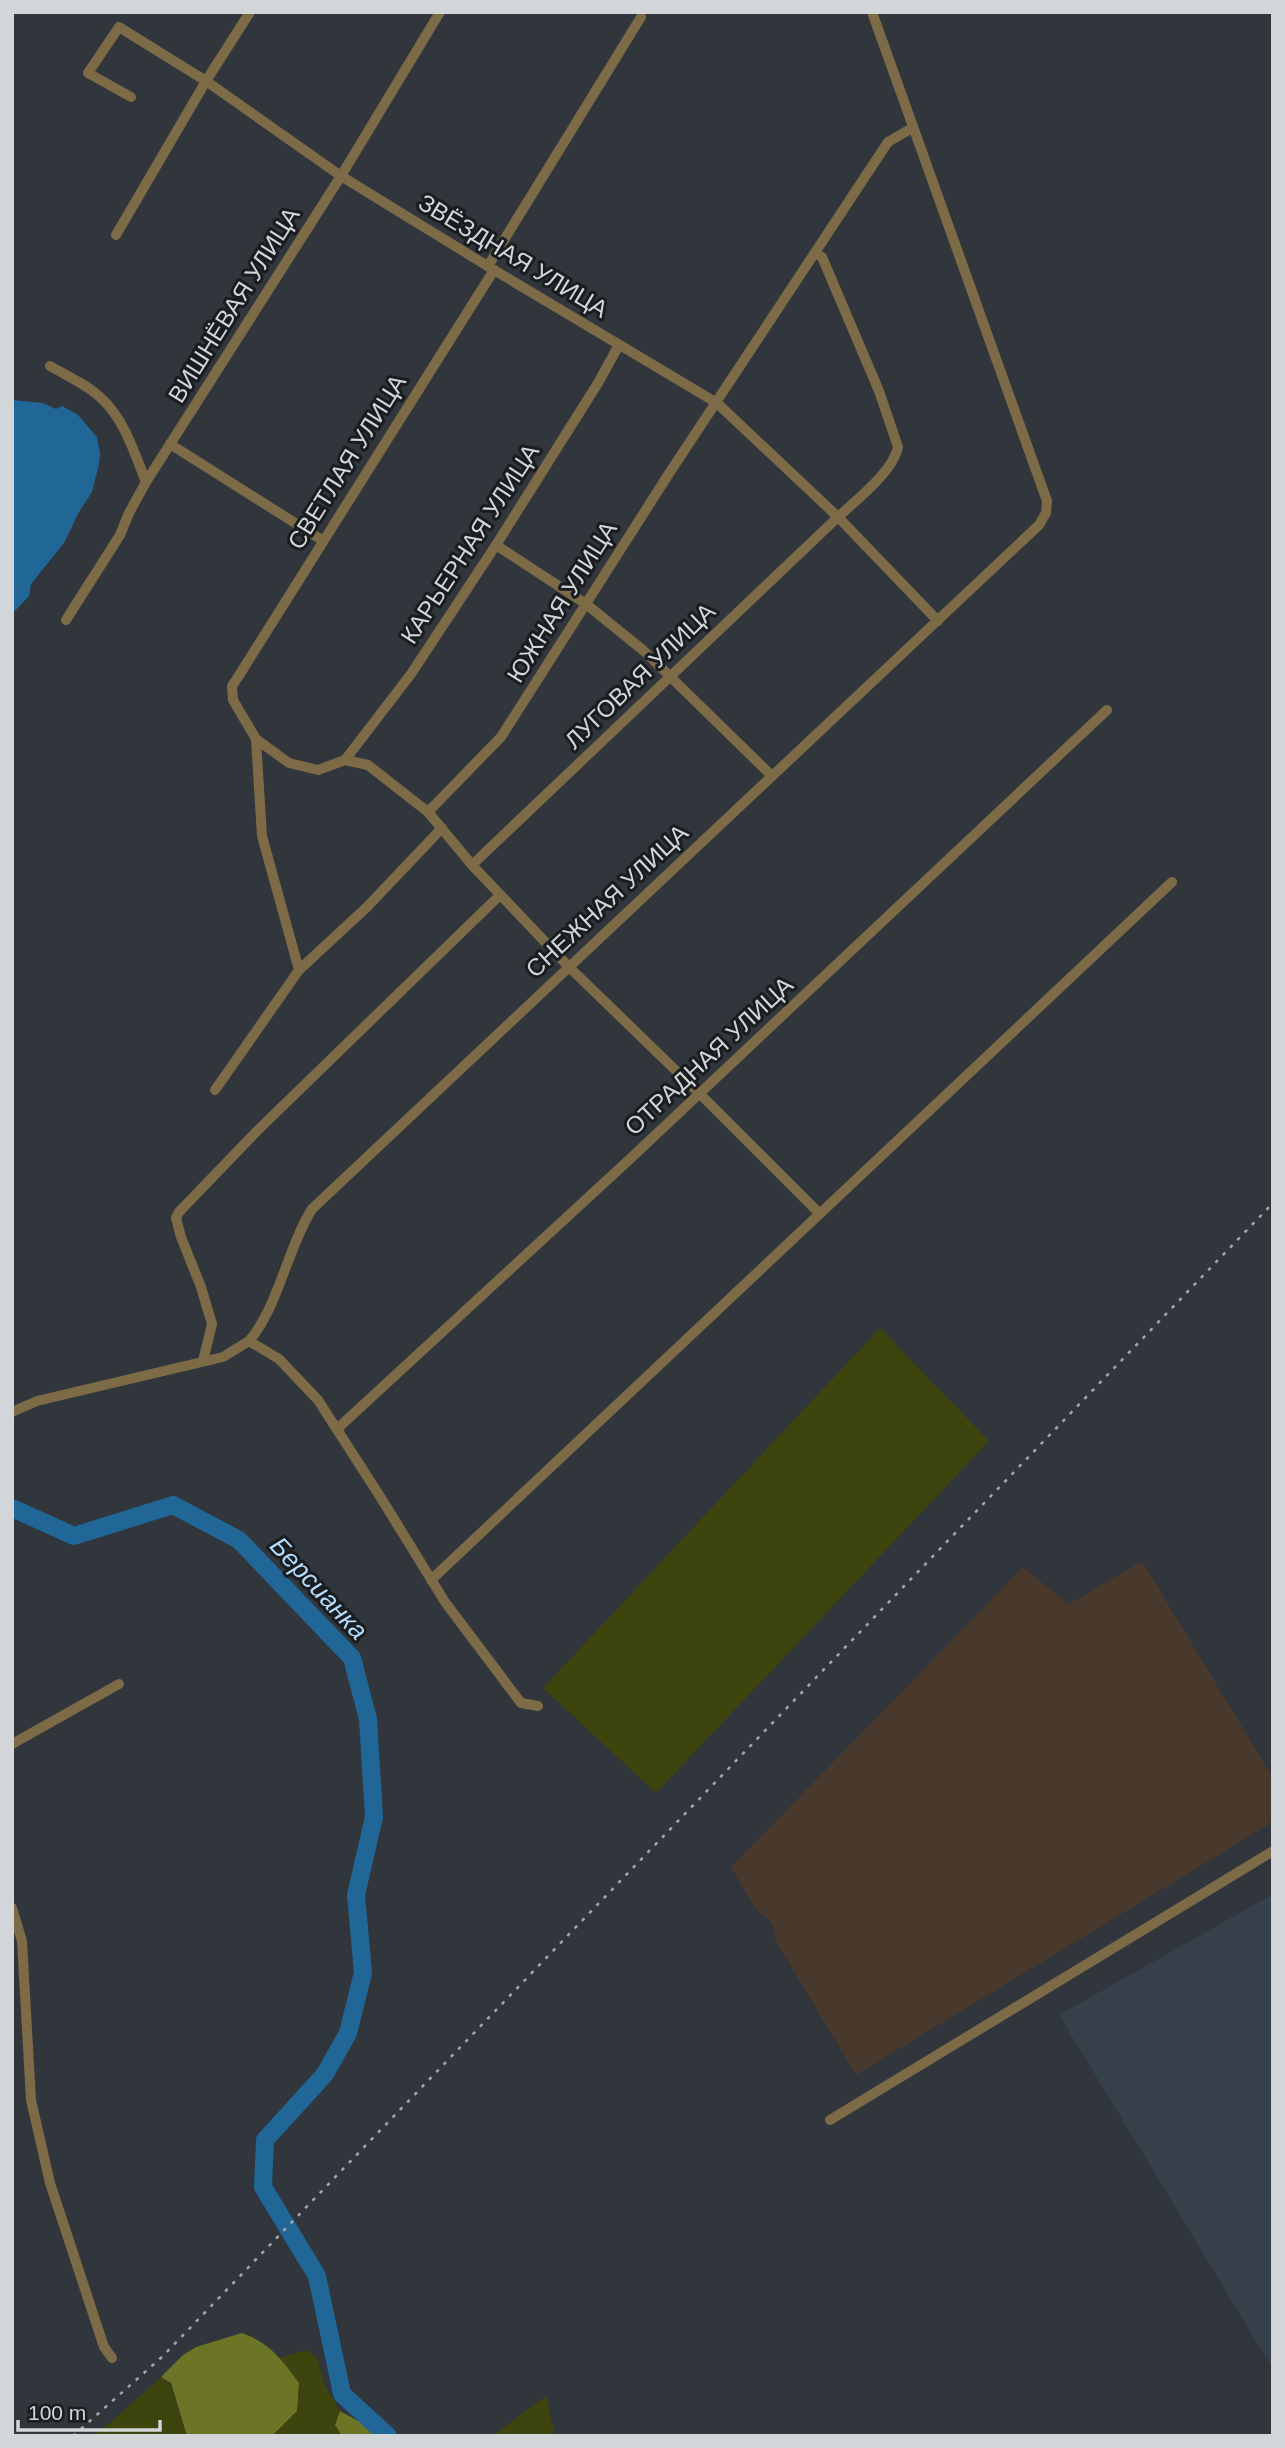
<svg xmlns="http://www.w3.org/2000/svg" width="1285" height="2448" font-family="Arial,sans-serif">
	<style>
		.built { fill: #35404a }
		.medical { fill: #48392c }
		.green { fill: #3e440d }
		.forest { fill: #6c7525 }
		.water { fill: #206797 }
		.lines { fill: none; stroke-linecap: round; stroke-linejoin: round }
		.river { stroke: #206797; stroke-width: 18 }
		.minor { stroke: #7c6b46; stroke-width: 10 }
		.rail { stroke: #a4a8ac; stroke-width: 2.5; stroke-dasharray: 3.5 7; stroke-linecap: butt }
		.labels { text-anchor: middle; stroke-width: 6; stroke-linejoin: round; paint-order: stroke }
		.street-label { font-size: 24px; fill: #d2d6d9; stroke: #1a1d1f }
		.water-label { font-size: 26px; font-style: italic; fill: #b2dbfd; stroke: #1a1d1f }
	</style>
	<rect width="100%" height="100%" fill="#30363b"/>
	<polygon class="built" points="1273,1894 1273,2369 1059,2015"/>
	<polygon class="medical" points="1142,1561 1273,1778 1273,1822 856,2075 775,1940 774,1929 769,1920 755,1908 731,1867 1023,1567 1069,1604"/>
	<g class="green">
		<polygon points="880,1328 989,1441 656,1793 543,1688"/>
		<polygon points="305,2350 317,2357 325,2386 340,2411 335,2425 342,2436 272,2436 297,2411 299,2383 280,2358"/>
		<polygon points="161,2377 170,2383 187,2436 91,2436 111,2422"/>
		<polygon points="546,2396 555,2436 492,2436"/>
	</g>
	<g class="forest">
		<path d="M242,2333C270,2343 282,2360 299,2383L297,2411L272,2436H187L171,2383L161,2377L183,2355L196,2347Z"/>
		<polygon points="340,2411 386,2436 342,2436 335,2425"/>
	</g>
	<polygon class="water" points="12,400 43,403 56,409 62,406 77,414 97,437 100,453 99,464 92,492 79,512 64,543 31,584 29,596 12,614"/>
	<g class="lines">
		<polyline class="river" points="12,1508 74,1536 173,1505 239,1540 352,1658 368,1719 374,1817 356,1895 363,1973 348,2033 325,2074 265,2140 263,2187 317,2276 342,2394 388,2436"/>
		<g class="minor">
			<polyline points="131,97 88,73 119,27 206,81 341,176 494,270 717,403 838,517 938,621"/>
			<polyline points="116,235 206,81 250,12"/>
			<polyline points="488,266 641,17"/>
			<polyline points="494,270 238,677 232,686 233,700 256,739 289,763 318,770 345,760 368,765 428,812 472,865 568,966 699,1093 820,1214"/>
			<path d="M50,366C67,376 88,385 102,399C124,419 135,454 146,482"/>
			<polyline points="170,444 322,540"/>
			<polyline points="496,545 586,604 644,651 772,776"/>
			<polyline points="66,620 120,535 129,513 146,482 341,176 440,12"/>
			<polyline points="256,739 262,836 299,970"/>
			<polyline points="345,760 411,674 496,545 598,383 619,345"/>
			<polyline points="428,812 501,737 670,472 888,142 912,128"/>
			<path d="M472,865L838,517C856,500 893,472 898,447L879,391L822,257L815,253"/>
			<polyline points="215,1090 299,970 367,907 442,828"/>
			<path d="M249,1341C278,1308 287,1249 312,1209L1039,525L1046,513L1047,501L872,12"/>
			<polyline points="203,1361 212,1324 201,1287 181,1237 176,1218 179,1212 257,1131 500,895"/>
			<polyline points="12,1412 37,1401 223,1357 249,1341 279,1359 318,1400 381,1498 445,1602 521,1703 538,1706"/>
			<polyline points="337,1429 631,1158 1107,710"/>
			<polyline points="431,1580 1172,882"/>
			<polyline points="12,1744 119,1684"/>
			<polyline points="12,1908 22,1941 31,2100 50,2183 104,2347 112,2358"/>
			<polyline points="830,2120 1273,1851"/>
		</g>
		<polyline class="rail" points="73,2436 163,2356 1273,1203"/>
	</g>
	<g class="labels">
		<g class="street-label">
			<text transform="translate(513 256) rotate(31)" y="8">ЗВЁЗДНАЯ УЛИЦА</text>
			<text transform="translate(234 305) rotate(-58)" y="8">ВИШНЁВАЯ УЛИЦА</text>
			<text transform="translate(347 462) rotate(-58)" y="8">СВЕТЛАЯ УЛИЦА</text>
			<text transform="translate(470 544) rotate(-57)" y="8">КАРЬЕРНАЯ УЛИЦА</text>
			<text transform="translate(562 602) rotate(-58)" y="8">ЮЖНАЯ УЛИЦА</text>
			<text transform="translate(640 676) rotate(-44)" y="8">ЛУГОВАЯ УЛИЦА</text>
			<text transform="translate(607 901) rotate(-43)" y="8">СНЕЖНАЯ УЛИЦА</text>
			<text transform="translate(709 1056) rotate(-43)" y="8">ОТРАДНАЯ УЛИЦА</text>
		</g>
		<g class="water-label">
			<text transform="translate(319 1588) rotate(47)" y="9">Берсианка</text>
		</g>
	</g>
	<rect width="1285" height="2448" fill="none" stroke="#d2d6d9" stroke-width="28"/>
	<path d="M18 2420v10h142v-10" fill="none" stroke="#d2d6d9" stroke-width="3.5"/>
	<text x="28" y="2420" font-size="21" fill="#d2d6d9" stroke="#1a1d1f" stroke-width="5" paint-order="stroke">100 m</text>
</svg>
